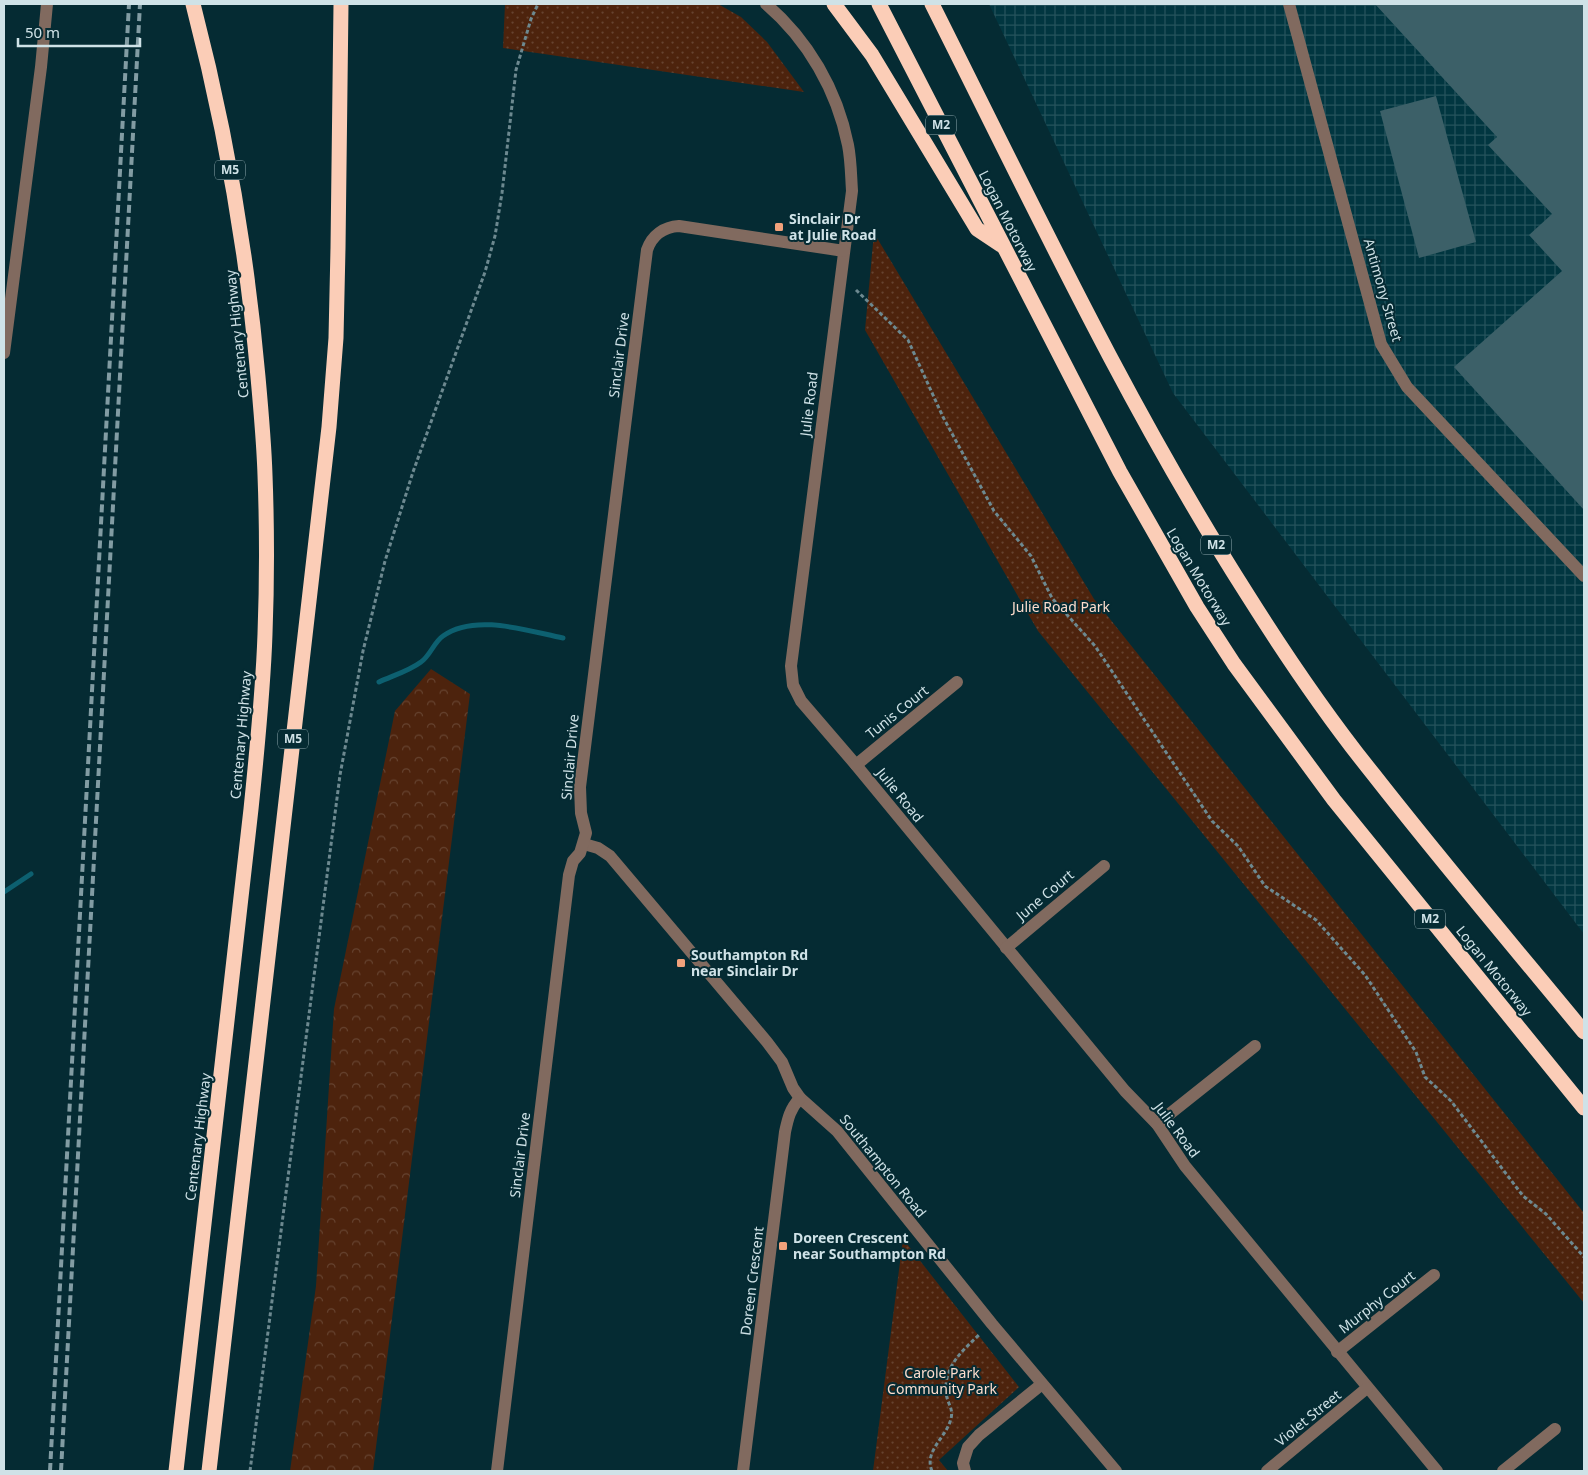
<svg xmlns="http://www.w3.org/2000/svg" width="1588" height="1475" font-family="'Noto Sans',sans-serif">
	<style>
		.industrial { fill: url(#industrial-grid) }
		.forest { fill: url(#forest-crowns) }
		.park { fill: url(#park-dots) }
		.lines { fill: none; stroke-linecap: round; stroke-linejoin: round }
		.stream { stroke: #0d6070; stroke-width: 5 }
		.building { fill: #3c6068 }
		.path { stroke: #6d8990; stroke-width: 3; stroke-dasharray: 4 2.5; stroke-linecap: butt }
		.minor { stroke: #816a5f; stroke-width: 12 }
		.highway { stroke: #fbcdb7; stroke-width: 15 }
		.rail { stroke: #829ca3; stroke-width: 4; stroke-dasharray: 8 4; stroke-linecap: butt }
		.poi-dot { fill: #f1a17b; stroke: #052b33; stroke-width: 2 }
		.labels { text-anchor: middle; stroke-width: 4; stroke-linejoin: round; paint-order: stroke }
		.shield { fill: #052b33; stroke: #92abb1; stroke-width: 1 }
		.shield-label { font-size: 12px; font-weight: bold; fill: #cfe2e7 }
		.poi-label { font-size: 14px; font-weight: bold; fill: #cfe2e7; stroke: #052b33; text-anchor: start }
		.street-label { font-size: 14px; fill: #cfe2e7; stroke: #052b33 }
		.park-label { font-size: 14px; fill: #fddccc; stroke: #052b33 }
	</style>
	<defs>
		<pattern id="industrial-grid" width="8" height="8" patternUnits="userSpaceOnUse" patternTransform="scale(1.25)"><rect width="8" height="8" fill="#013640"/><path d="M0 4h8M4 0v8" fill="none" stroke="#25535c"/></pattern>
		<pattern id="forest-crowns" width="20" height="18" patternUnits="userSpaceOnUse" patternTransform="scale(1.25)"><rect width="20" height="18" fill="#4d230d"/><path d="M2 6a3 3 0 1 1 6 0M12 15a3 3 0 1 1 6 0" fill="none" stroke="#664330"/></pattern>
		<pattern id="park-dots" width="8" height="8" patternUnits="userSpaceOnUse" patternTransform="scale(1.25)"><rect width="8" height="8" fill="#4d230d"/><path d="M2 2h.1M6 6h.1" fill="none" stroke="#664330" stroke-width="1.8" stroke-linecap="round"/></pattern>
	</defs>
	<rect width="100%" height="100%" fill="#052b33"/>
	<polygon class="industrial" points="989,4 1584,4 1584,934 1173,393"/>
	<polygon class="forest" points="431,669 470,694 373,1471 290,1471 316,1286 334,1009 395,711"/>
	<g class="park">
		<polygon points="505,4 718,4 741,17 767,42 804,92 503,48"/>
		<polygon points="874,233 1094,599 1584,1213 1584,1303 1038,631 865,330"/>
		<polygon points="903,1239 1019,1387 939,1460 948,1471 873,1471"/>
	</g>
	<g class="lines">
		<g class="stream">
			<path d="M379,682C392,676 409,671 421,662C430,656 434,642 443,636C475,613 528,631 563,638"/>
			<polyline points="4,892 31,874"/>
		</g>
	</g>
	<g class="building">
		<polygon points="1375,4 1584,4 1584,510 1454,367 1562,271 1529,235 1552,214 1488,145 1497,137"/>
		<polygon points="1436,96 1476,242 1419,258 1380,111"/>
	</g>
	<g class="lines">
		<g class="path">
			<polyline points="856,290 908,340 943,417 994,511 1031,556 1052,598 1095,646 1212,821 1238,846 1265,886 1316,920 1365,975 1416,1052 1425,1077 1451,1101 1523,1196 1546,1214 1584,1257"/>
			<polyline points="250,1471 340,775 363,651 385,561 413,472 485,272 495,236 502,193 516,70 531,19 538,4"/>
			<path d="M932,1471C924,1452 944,1439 950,1422C955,1408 947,1405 946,1392C944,1366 963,1350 980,1334"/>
		</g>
		<g class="minor">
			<path d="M766,4C808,40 837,90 848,145C851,160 851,176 852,191L791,666L793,685L801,701L856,765L1125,1091L1157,1124L1185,1166L1437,1471"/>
			<polyline points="1289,4 1381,344 1407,387 1584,576"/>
			<polyline points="4,353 41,67 47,4"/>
			<polyline points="856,765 957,682"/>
			<polyline points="584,844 598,848 610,856 767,1042 782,1062 793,1088 800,1098 837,1131 992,1324 1116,1471"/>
			<polyline points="1006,948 1104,866"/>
			<polyline points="1157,1124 1255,1046"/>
			<polyline points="1337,1352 1434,1275"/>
			<path d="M497,1471L569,875L573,861L580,853L586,833L581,813L580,787L647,250C652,235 664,227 679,226L844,251"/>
			<path d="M743,1471L785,1132C788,1118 790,1109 800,1098"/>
			<polyline points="965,1471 963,1463 968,1447 979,1435 1042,1384"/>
			<polyline points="1267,1471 1367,1388"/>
			<polyline points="1503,1471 1555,1429"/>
		</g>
		<g class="highway">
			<polyline points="834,4 872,55 977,229 1001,245"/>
			<polyline points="879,4 1120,472 1197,607 1234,664 1334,800 1584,1108"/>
			<path d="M932,4C1032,203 1127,406 1247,594C1286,656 1328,718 1374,775C1442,862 1514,947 1584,1032"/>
			<path d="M176,1471L251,809C257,751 263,693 265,634C267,582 267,528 265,475C264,443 261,410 258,377C247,251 225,127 193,4"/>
			<polyline points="209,1471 329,427 336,338 338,248 341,4"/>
		</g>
		<g class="rail">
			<polyline points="50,1471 129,4"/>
			<polyline points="61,1471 140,4"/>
		</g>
	</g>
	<g class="poi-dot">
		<rect x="774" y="222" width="10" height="10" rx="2.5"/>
		<rect x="676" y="958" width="10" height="10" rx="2.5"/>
		<rect x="778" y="1241" width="10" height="10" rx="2.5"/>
	</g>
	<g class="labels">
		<g class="shield">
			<rect x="926" y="115.5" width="30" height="19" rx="4"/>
			<rect x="215" y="160.5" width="30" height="19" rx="4"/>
			<rect x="1201" y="535.5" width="30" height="19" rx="4"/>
			<rect x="278" y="729.5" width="30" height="19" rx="4"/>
			<rect x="1415" y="909.5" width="30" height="19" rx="4"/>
		</g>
		<g class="shield-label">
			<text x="941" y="129">M2</text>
			<text x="230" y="174">M5</text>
			<text x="1216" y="549">M2</text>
			<text x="293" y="743">M5</text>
			<text x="1430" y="923">M2</text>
		</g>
		<g class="poi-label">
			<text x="789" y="224">Sinclair Dr<tspan x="789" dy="16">at Julie Road</tspan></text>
			<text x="691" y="960">Southampton Rd<tspan x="691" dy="16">near Sinclair Dr</tspan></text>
			<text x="793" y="1243">Doreen Crescent<tspan x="793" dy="16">near Southampton Rd</tspan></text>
		</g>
		<g class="street-label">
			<text transform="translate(1008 221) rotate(63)" y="5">Logan Motorway</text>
			<text transform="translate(1383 290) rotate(74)" y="5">Antimony Street</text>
			<text transform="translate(237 334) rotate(-96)" y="5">Centenary Highway</text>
			<text transform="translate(619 355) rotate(-83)" y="5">Sinclair Drive</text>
			<text transform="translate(809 404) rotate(-83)" y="5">Julie Road</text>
			<text transform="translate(1199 577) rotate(59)" y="5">Logan Motorway</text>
			<text transform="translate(897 712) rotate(-39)" y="5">Tunis Court</text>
			<text transform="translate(241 735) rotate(-85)" y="5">Centenary Highway</text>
			<text transform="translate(570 757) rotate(-85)" y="5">Sinclair Drive</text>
			<text transform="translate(900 795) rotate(51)" y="5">Julie Road</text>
			<text transform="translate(1045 895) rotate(-40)" y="5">June Court</text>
			<text transform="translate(1494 971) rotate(51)" y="5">Logan Motorway</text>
			<text transform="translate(1177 1130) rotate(53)" y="5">Julie Road</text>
			<text transform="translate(198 1137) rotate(-83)" y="5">Centenary Highway</text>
			<text transform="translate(520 1155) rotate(-83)" y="5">Sinclair Drive</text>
			<text transform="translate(883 1166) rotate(51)" y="5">Southampton Road</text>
			<text transform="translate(752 1281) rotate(-83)" y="5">Doreen Crescent</text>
			<text transform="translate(1377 1302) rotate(-38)" y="5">Murphy Court</text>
			<text transform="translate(1308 1418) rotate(-39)" y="5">Violet Street</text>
		</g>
		<g class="park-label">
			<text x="1061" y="612">Julie Road Park</text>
			<text x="942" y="1378">Carole Park<tspan x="942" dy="16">Community Park</tspan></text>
		</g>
	</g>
	<rect width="1588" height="1475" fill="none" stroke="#cfe2e7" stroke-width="10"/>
	<path d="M18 38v8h122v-8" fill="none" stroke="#cfe2e7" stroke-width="2.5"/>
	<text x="25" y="38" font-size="15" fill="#cfe2e7" stroke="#052b33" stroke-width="4" paint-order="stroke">50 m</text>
</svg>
